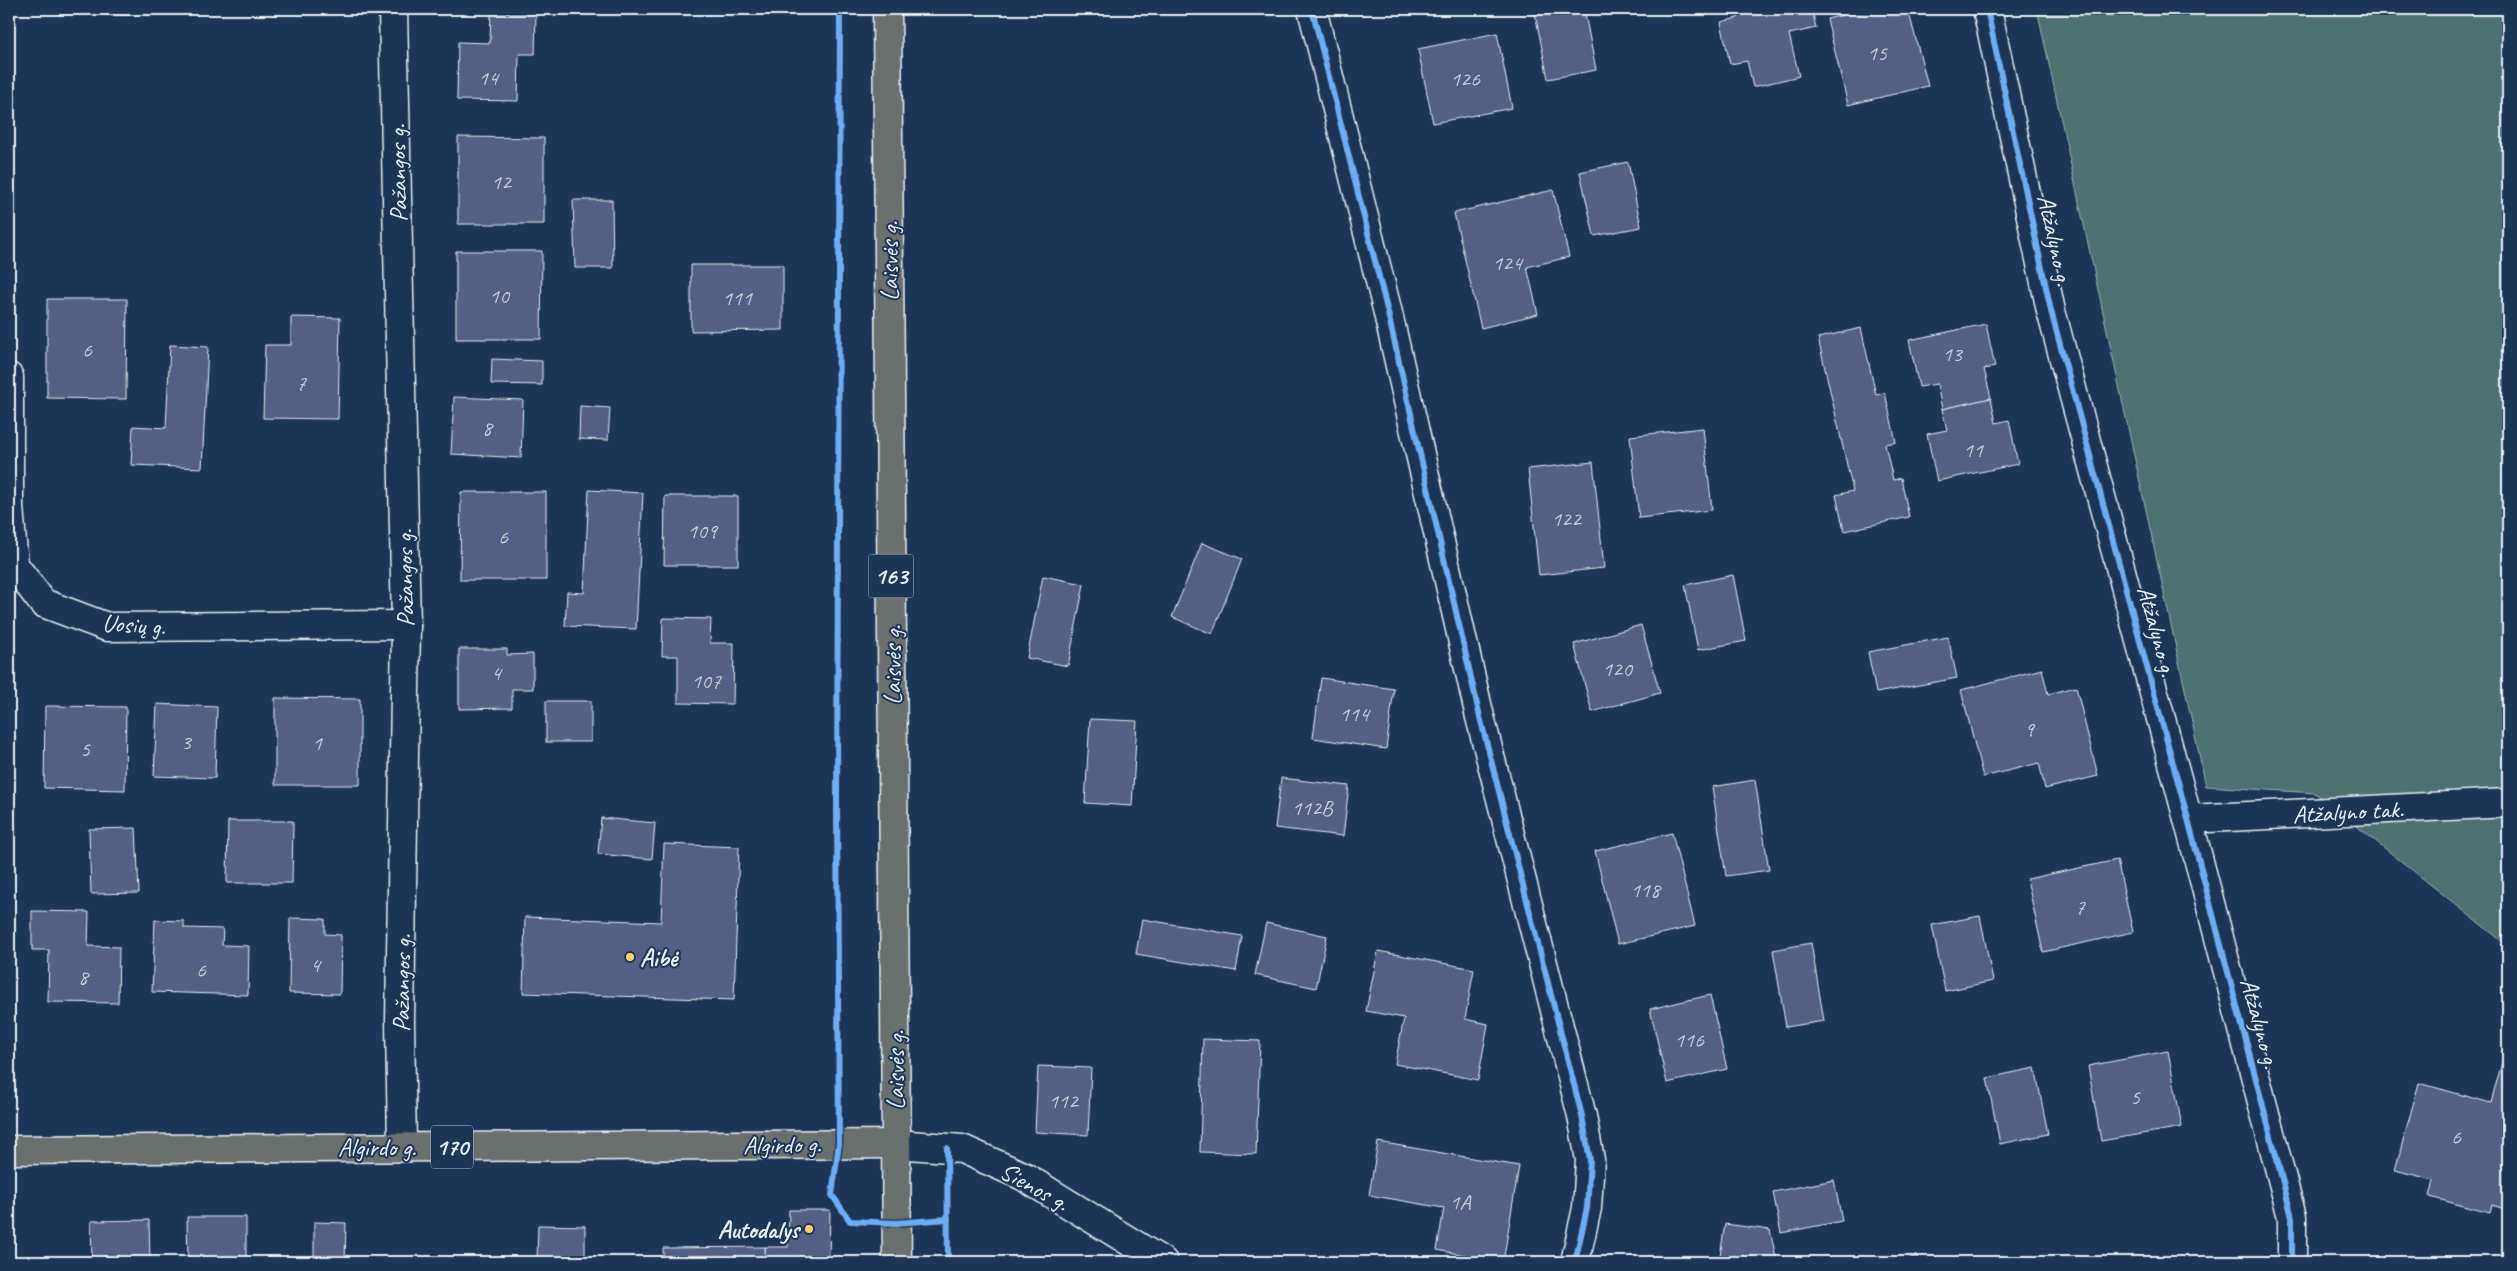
<svg xmlns="http://www.w3.org/2000/svg" width="2517" height="1271" font-family="Caveat,sans-serif">
	<style>
		.green { fill: #50706f; stroke: #9cb0b4 }
		.building { fill: #535e84; stroke: #e8f1f8 }
		.lines { fill: none; stroke-linecap: round; stroke-linejoin: round }
		.street-casing { stroke: #e8f1f8; stroke-width: 31 }
		.primary-casing { stroke: #e8f1f8; stroke-width: 31 }
		.street { stroke: #1d3557; stroke-width: 28 }
		.primary { stroke: #6a706d; stroke-width: 28 }
		.cycleway-casing { stroke: #1d3557; stroke-width: 9 }
		.cycleway { stroke: #6dadf4; stroke-width: 6 }
		.poi-dot { fill: #ffd166; stroke: #1d3557; stroke-width: 2 }
		.labels { text-anchor: middle; stroke-width: 4; stroke-linejoin: round; paint-order: stroke }
		.number-label { font-size: 22px; fill: #c3ccdb }
		.shield { fill: #1d3557; stroke: #abb9c8; stroke-width: 1 }
		.shield-label { font-size: 24px; font-weight: bold; fill: #e8f1f8 }
		.street-label { font-size: 25px; fill: #e8f1f8; stroke: #1d3557 }
		.poi-label { font-size: 25px; font-weight: bold; fill: #e8f1f8; stroke: #1d3557; text-anchor: start }
	</style>
	<rect width="100%" height="100%" fill="#1d3557"/>
	<filter id="ink" filterUnits="userSpaceOnUse"><feTurbulence type="fractalNoise" baseFrequency=".02" numOctaves="2"/><feDisplacementMap in="SourceGraphic" scale="10" xChannelSelector="R" yChannelSelector="G"/><feConvolveMatrix kernelMatrix="1 2 1 2 8 2 1 2 1" color-interpolation-filters="sRGB"/></filter>
	<g filter="url(#ink)">
		<polygon class="green" points="2037,9 2508,9 2508,946 2315,793 2206,786"/>
		<g class="building">
			<polygon points="59,9 129,9 129,15 58,14"/>
			<polygon points="1559,9 1584,9 1596,70 1548,79 1535,13"/>
			<polygon points="1735,9 1812,9 1816,28 1789,34 1799,76 1753,87 1747,61 1730,64 1721,22 1738,18"/>
			<polygon points="1866,9 1908,9 1928,86 1848,105 1827,19"/>
			<polygon points="491,12 536,13 535,54 519,54 518,101 457,100 458,42 490,43"/>
			<polygon points="1497,33 1512,108 1433,123 1418,49"/>
			<polygon points="458,137 544,138 544,224 458,224"/>
			<polygon points="1628,162 1641,227 1594,236 1580,172"/>
			<polygon points="1553,190 1569,257 1527,267 1538,314 1481,328 1454,213"/>
			<polygon points="573,200 612,200 613,268 575,268"/>
			<polygon points="456,251 542,251 541,339 456,339"/>
			<polygon points="691,265 783,265 783,330 691,331"/>
			<polygon points="47,299 127,299 126,399 47,398"/>
			<polygon points="291,317 340,318 338,419 263,418 265,345 291,345"/>
			<polygon points="1986,324 1995,367 1984,369 1991,398 1942,409 1937,384 1919,387 1909,340"/>
			<polygon points="1861,328 1876,395 1885,393 1896,442 1885,444 1893,480 1901,478 1909,517 1844,531 1836,495 1853,491 1818,338"/>
			<polygon points="170,345 208,347 202,468 131,465 133,426 166,428"/>
			<polygon points="492,359 542,361 542,385 491,384"/>
			<polygon points="454,397 523,400 521,458 451,454"/>
			<polygon points="1991,398 1996,423 2009,420 2018,464 1937,481 1927,434 1947,430 1942,409"/>
			<polygon points="580,406 610,408 608,440 579,439"/>
			<polygon points="1703,428 1712,510 1639,518 1630,436"/>
			<polygon points="1593,462 1604,568 1539,575 1528,469"/>
			<polygon points="589,490 643,493 636,629 565,626 567,592 584,593"/>
			<polygon points="461,492 546,492 546,580 460,580"/>
			<polygon points="665,496 738,496 738,565 664,565"/>
			<polygon points="1202,543 1242,559 1212,634 1172,617"/>
			<polygon points="1733,575 1746,641 1698,650 1685,585"/>
			<polygon points="1043,576 1084,584 1068,666 1027,658"/>
			<polygon points="663,618 711,619 710,643 734,643 733,704 678,703 678,656 662,656"/>
			<polygon points="1641,625 1660,693 1592,712 1574,644"/>
			<polygon points="1948,637 1957,678 1876,693 1868,652"/>
			<polygon points="459,649 507,649 507,655 533,654 533,689 512,689 512,708 459,709"/>
			<polygon points="2042,669 2048,694 2076,687 2098,776 2045,789 2039,763 1983,777 1961,690"/>
			<polygon points="1321,678 1394,689 1386,749 1313,738"/>
			<polygon points="275,698 360,699 360,785 275,785"/>
			<rect x="546" y="701" width="45" height="41"/>
			<polygon points="157,704 217,707 215,778 154,776"/>
			<polygon points="45,706 126,707 125,790 44,788"/>
			<polygon points="1090,719 1137,721 1132,806 1085,803"/>
			<polygon points="1281,778 1349,786 1343,836 1275,828"/>
			<polygon points="1755,780 1769,870 1726,876 1712,787"/>
			<polygon points="601,818 655,823 652,859 598,854"/>
			<polygon points="228,821 293,821 292,883 227,883"/>
			<polygon points="136,828 139,893 91,894 89,829"/>
			<polygon points="1672,833 1695,926 1618,944 1595,851"/>
			<polygon points="664,844 739,847 734,1000 523,993 525,917 661,922"/>
			<polygon points="2117,860 2133,932 2043,952 2027,879"/>
			<polygon points="32,911 89,912 88,946 119,947 118,1003 48,1002 49,950 32,950"/>
			<polygon points="1980,916 1993,981 1945,991 1932,925"/>
			<polygon points="290,918 325,919 325,934 341,935 340,994 289,993"/>
			<polygon points="1142,919 1242,936 1236,971 1136,954"/>
			<polygon points="155,920 184,921 184,928 223,929 222,945 249,946 248,995 152,992"/>
			<polygon points="1266,923 1327,936 1316,988 1255,975"/>
			<polygon points="1811,943 1824,1021 1786,1027 1773,950"/>
			<polygon points="1378,951 1474,969 1465,1019 1488,1024 1478,1080 1395,1064 1404,1018 1366,1011"/>
			<polygon points="1710,995 1727,1069 1667,1083 1650,1009"/>
			<polygon points="1203,1039 1260,1041 1256,1154 1200,1152"/>
			<polygon points="2508,1040 2508,1210 2492,1205 2490,1213 2430,1197 2434,1180 2395,1170 2419,1083 2491,1103"/>
			<polygon points="2168,1051 2182,1127 2101,1141 2088,1066"/>
			<polygon points="1038,1066 1091,1068 1088,1135 1035,1132"/>
			<polygon points="2035,1068 2048,1134 2000,1144 1987,1078"/>
			<polygon points="1378,1142 1519,1166 1503,1262 1437,1250 1444,1208 1369,1195"/>
			<polygon points="1834,1180 1842,1221 1781,1233 1773,1192"/>
			<polygon points="789,1210 830,1210 829,1262 765,1262 765,1247 788,1247"/>
			<polygon points="187,1217 246,1217 246,1262 188,1262"/>
			<polygon points="149,1220 150,1262 92,1262 91,1221"/>
			<polygon points="314,1222 346,1223 345,1262 314,1262"/>
			<polygon points="1725,1224 1770,1230 1777,1262 1719,1262"/>
			<polygon points="538,1225 585,1226 585,1262 537,1262"/>
			<polygon points="765,1247 765,1262 663,1262 663,1248"/>
			<polygon points="1917,1256 1919,1262 1899,1262"/>
		</g>
		<g class="lines">
			<g class="street-casing">
				<g id="street">
					<polyline points="393,9 406,625 400,1021 402,1147"/>
					<polyline points="1312,9 1387,309 1480,717 1582,1116 1590,1160 1587,1208 1575,1262"/>
					<polyline points="1987,9 2051,311 2188,819 2292,1217 2292,1262"/>
					<polyline points="9,377 9,507 14,565 43,603 107,627 406,625"/>
					<polyline points="2188,819 2508,803"/>
					<polyline points="896,1144 962,1149 1023,1176 1163,1262"/>
				</g>
			</g>
			<g class="primary-casing">
				<g id="primary">
					<polyline points="887,9 897,1262"/>
					<polyline points="9,1150 896,1144"/>
				</g>
			</g>
			<use href="#street" class="street"/>
			<use href="#primary" class="primary"/>
			<g class="cycleway-casing">
				<g id="cycleway">
					<polyline points="840,9 837,806 839,1143 832,1195 850,1221 896,1223 948,1219"/>
					<polyline points="1312,9 1387,309 1480,717 1582,1116 1590,1160 1587,1208 1575,1262"/>
					<polyline points="1987,9 2051,311 2188,819 2292,1217 2292,1262"/>
					<polyline points="947,1148 948,1262"/>
				</g>
			</g>
			<use href="#cycleway" class="cycleway"/>
		</g>
	</g>
	<g class="poi-dot">
		<circle cx="630" cy="957" r="5"/>
		<circle cx="809" cy="1229" r="5"/>
	</g>
	<g class="labels">
		<g class="number-label">
			<text x="1877" y="60">15</text>
			<text x="488" y="85">14</text>
			<text x="1465" y="86">126</text>
			<text x="501" y="189">12</text>
			<text x="1507" y="270">124</text>
			<text x="499" y="303">10</text>
			<text x="737" y="305">111</text>
			<text x="87" y="357">6</text>
			<text x="1952" y="361">13</text>
			<text x="301" y="390">7</text>
			<text x="487" y="435">8</text>
			<text x="1973" y="457">11</text>
			<text x="1566" y="526">122</text>
			<text x="702" y="538">109</text>
			<text x="503" y="544">6</text>
			<text x="1617" y="676">120</text>
			<text x="496" y="680">4</text>
			<text x="706" y="688">107</text>
			<text x="1354" y="721">114</text>
			<text x="2029" y="736">9</text>
			<text x="186" y="749">3</text>
			<text x="317" y="750">1</text>
			<text x="85" y="756">5</text>
			<text x="1312" y="815">112B</text>
			<text x="1645" y="897">118</text>
			<text x="2080" y="914">7</text>
			<text x="315" y="972">4</text>
			<text x="201" y="977">6</text>
			<text x="83" y="984">8</text>
			<text x="1689" y="1047">116</text>
			<text x="2135" y="1104">5</text>
			<text x="1063" y="1108">112</text>
			<text x="2456" y="1144">6</text>
			<text x="1460" y="1209">1A</text>
		</g>
		<g class="shield">
			<rect x="868.5" y="554.5" width="45" height="43" rx="4"/>
			<rect x="431" y="1125.5" width="42" height="43" rx="4"/>
		</g>
		<g class="shield-label">
			<text x="891" y="584">163</text>
			<text x="452" y="1155">170</text>
		</g>
		<g class="street-label">
			<text transform="translate(397 173) rotate(-91)" y="9">Pažangos g.</text>
			<text transform="translate(2056 240) rotate(78)" y="9">Atžalyno g.</text>
			<text transform="translate(889 261) rotate(-90)" y="9">Laisvės g.</text>
			<text transform="translate(404 578) rotate(-91)" y="9">Pažangos g.</text>
			<text transform="translate(134 624) rotate(4)" y="9">Uosių g.</text>
			<text transform="translate(2158 631) rotate(75)" y="9">Atžalyno g.</text>
			<text transform="translate(892 665) rotate(-90)" y="9">Laisvės g.</text>
			<text transform="translate(2348 811) rotate(-3)" y="9">Atžalyno tak.</text>
			<text transform="translate(401 983) rotate(-89)" y="9">Pažangos g.</text>
			<text transform="translate(2261 1023) rotate(75)" y="9">Atžalyno g.</text>
			<text transform="translate(895 1070) rotate(-90)" y="9">Laisvės g.</text>
			<text transform="translate(782 1144) rotate(-1)" y="9">Algirdo g.</text>
			<text x="377" y="1156">Algirdo g.</text>
			<text transform="translate(1035 1186) rotate(29)" y="9">Sienos g.</text>
		</g>
		<g class="poi-label">
			<text x="640" y="966">Aibė</text>
			<text x="799" y="1238" text-anchor="end">Autodalys</text>
		</g>
	</g>
	<rect width="2517" height="1271" fill="none" stroke="#1d3557" stroke-width="30"/>
	<rect x="15" y="15" width="2487" height="1241" fill="none" stroke="#e8f1f8" stroke-width="2" filter="url(#ink)"/>
</svg>
